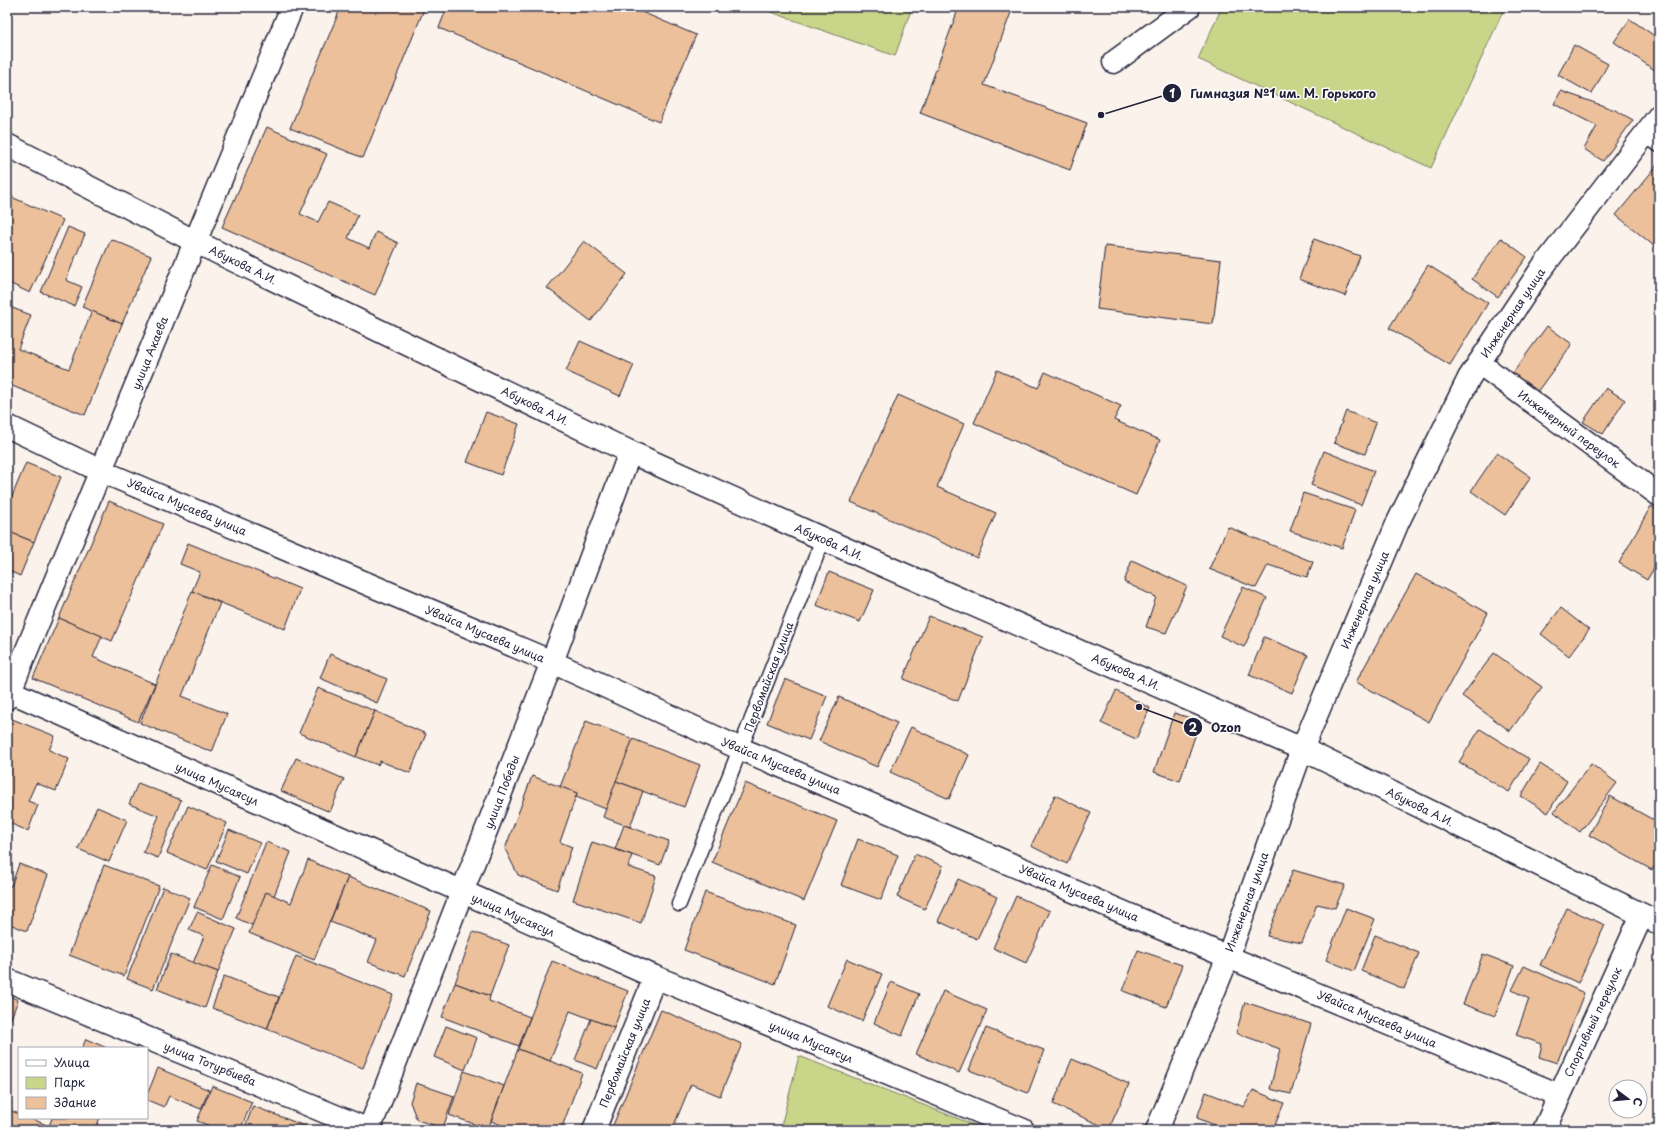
<svg xmlns="http://www.w3.org/2000/svg" width="1666" height="1137" font-family="'Playpen Sans',sans-serif">
	<style>
		.green { fill: #c9d689; stroke: #767c62 }
		.building { fill: #ebc09b; stroke: #22223b }
		.lines { fill: none; stroke-linecap: round; stroke-linejoin: round }
		.service-casing { stroke: #22223b; stroke-width: 17 }
		.minor-casing { stroke: #22223b; stroke-width: 25 }
		.service { stroke: #fff; stroke-width: 14 }
		.minor { stroke: #fff; stroke-width: 22 }
		.labels { text-anchor: middle; stroke-width: 3; stroke-linejoin: round; paint-order: stroke }
		.street-label { font-size: 11px; fill: #22223b; stroke: #fff }
		.leader { fill: none; stroke: #22223b; stroke-width: 1.5 }
		.callout-dot { fill: #22223b; stroke: #fff; stroke-width: 1.5 }
		.mark-label { font-size: 12px; text-anchor: middle; font-weight: bold; fill: #fff }
		.callout-label { font-size: 12px; text-anchor: middle; font-weight: bold; fill: #22223b; stroke: #fff; stroke-width: 3; stroke-linejoin: round; paint-order: stroke }
	</style>
	<rect width="100%" height="100%" fill="#fbf2eb"/>
	<filter id="ink" filterUnits="userSpaceOnUse"><feTurbulence type="fractalNoise" baseFrequency=".025" numOctaves="2"/><feDisplacementMap in="SourceGraphic" scale="8" xChannelSelector="R" yChannelSelector="G"/><feConvolveMatrix kernelMatrix="1 2 1 2 8 2 1 2 1" color-interpolation-filters="sRGB"/></filter>
	<g filter="url(#ink)">
		<g class="green">
			<polygon points="757,7 912,7 895,56"/>
			<polygon points="1222,7 1505,7 1431,168 1198,59"/>
			<polygon points="799,1056 987,1130 780,1130"/>
		</g>
		<g class="building">
			<polygon points="341,7 425,7 363,158 290,128"/>
			<polygon points="447,7 630,7 696,35 659,122 439,28"/>
			<polygon points="959,7 1013,7 984,85 1087,123 1070,170 920,113"/>
			<polygon points="1630,19 1659,39 1659,73 1614,42"/>
			<polygon points="1574,45 1608,64 1592,94 1558,75"/>
			<polygon points="1561,91 1615,110 1633,120 1603,161 1584,149 1597,126 1554,104"/>
			<polygon points="267,127 327,154 300,214 318,222 328,202 358,215 348,238 369,248 376,232 398,243 375,295 222,227"/>
			<polygon points="1659,163 1659,250 1616,215"/>
			<polygon points="7,195 63,220 30,293 7,282"/>
			<polygon points="68,227 85,234 66,280 82,287 74,306 41,292"/>
			<polygon points="1501,238 1527,257 1498,297 1472,279"/>
			<polygon points="111,239 151,256 122,324 82,307"/>
			<polygon points="1314,239 1360,256 1345,296 1299,279"/>
			<polygon points="584,241 627,274 591,321 547,288"/>
			<polygon points="1105,246 1221,260 1213,324 1097,309"/>
			<polygon points="1428,265 1488,303 1450,365 1389,328"/>
			<polygon points="7,306 31,315 18,349 69,369 92,311 122,324 85,415 7,384"/>
			<polygon points="1547,326 1572,344 1537,392 1512,374"/>
			<polygon points="580,341 634,365 620,396 566,371"/>
			<polygon points="997,370 1038,388 1045,372 1121,406 1114,420 1160,440 1136,495 974,423"/>
			<polygon points="1606,388 1625,400 1603,434 1583,422"/>
			<polygon points="898,395 964,424 937,487 996,513 977,558 851,502"/>
			<polygon points="1346,411 1376,423 1365,454 1334,443"/>
			<polygon points="486,412 519,424 501,475 467,462"/>
			<polygon points="1324,451 1374,471 1361,505 1311,485"/>
			<polygon points="1497,453 1531,477 1505,515 1471,491"/>
			<polygon points="26,463 61,477 34,542 7,531 7,508"/>
			<polygon points="1303,493 1355,510 1342,548 1290,531"/>
			<polygon points="109,501 163,524 112,641 59,618"/>
			<polygon points="1651,506 1659,511 1659,559 1647,580 1619,563"/>
			<polygon points="1228,527 1313,562 1307,577 1268,565 1256,588 1209,569"/>
			<polygon points="7,531 34,542 20,576 7,570"/>
			<polygon points="188,543 300,589 285,629 192,591 200,572 180,564"/>
			<polygon points="1132,560 1187,586 1166,633 1146,627 1156,597 1124,582"/>
			<polygon points="829,572 874,590 860,622 816,605"/>
			<polygon points="1416,574 1488,613 1429,722 1356,682"/>
			<polygon points="1243,587 1267,598 1244,647 1220,636"/>
			<polygon points="192,591 220,603 182,696 227,714 212,752 140,723"/>
			<polygon points="1561,608 1589,630 1569,656 1541,634"/>
			<polygon points="929,616 983,637 958,701 903,679"/>
			<polygon points="59,618 102,636 93,657 155,684 138,722 33,678"/>
			<polygon points="1264,637 1308,655 1292,693 1249,675"/>
			<polygon points="1494,653 1542,687 1510,731 1462,696"/>
			<polygon points="330,654 387,679 377,703 320,678"/>
			<polygon points="785,679 827,696 809,740 767,723"/>
			<polygon points="318,688 375,711 356,757 299,733"/>
			<polygon points="1116,691 1150,708 1136,739 1101,723"/>
			<polygon points="839,697 897,723 877,767 819,741"/>
			<polygon points="375,711 426,734 410,773 380,761 378,765 356,757"/>
			<polygon points="1174,713 1200,721 1180,781 1154,772"/>
			<polygon points="12,719 55,736 49,750 69,759 56,791 36,783 28,801 38,805 28,831 7,822 7,731"/>
			<polygon points="586,721 633,739 606,809 576,797 577,793 560,787"/>
			<polygon points="911,727 969,755 949,799 890,772"/>
			<polygon points="1480,729 1529,759 1509,792 1459,762"/>
			<polygon points="633,739 700,765 684,807 616,781"/>
			<polygon points="296,758 344,779 330,812 281,791"/>
			<polygon points="1540,764 1567,781 1548,813 1521,796"/>
			<polygon points="1591,764 1617,783 1580,832 1554,812"/>
			<polygon points="532,776 577,793 560,842 572,847 557,890 518,875 505,849"/>
			<polygon points="616,781 643,791 630,827 603,817"/>
			<polygon points="138,783 181,800 158,858 143,852 159,816 129,804"/>
			<polygon points="745,783 837,821 804,901 712,862"/>
			<polygon points="1055,795 1091,813 1067,864 1031,846"/>
			<polygon points="1610,796 1659,823 1659,858 1652,870 1589,835"/>
			<polygon points="188,806 227,823 207,870 167,853"/>
			<polygon points="97,807 127,820 109,862 78,849"/>
			<polygon points="624,825 669,841 660,865 615,849"/>
			<polygon points="229,830 260,843 247,874 216,861"/>
			<polygon points="858,839 898,855 881,900 841,885"/>
			<polygon points="266,842 291,852 274,896 266,892 254,926 236,918"/>
			<polygon points="592,842 632,855 628,867 656,876 641,923 573,900"/>
			<polygon points="915,854 943,866 925,909 897,897"/>
			<polygon points="308,860 348,877 314,960 249,933 266,892 291,903"/>
			<polygon points="19,864 48,875 27,931 7,923 7,885 11,886"/>
			<polygon points="104,865 159,886 124,976 69,955"/>
			<polygon points="212,865 240,877 223,919 194,907"/>
			<polygon points="1293,870 1345,885 1335,908 1317,904 1302,943 1267,936"/>
			<polygon points="348,877 431,911 405,976 368,962 377,940 330,922"/>
			<polygon points="958,879 997,897 977,939 938,921"/>
			<polygon points="163,887 190,898 153,989 127,979"/>
			<polygon points="705,892 796,925 775,984 684,950"/>
			<polygon points="1016,896 1050,911 1026,963 993,948"/>
			<polygon points="1346,908 1375,919 1354,971 1326,960"/>
			<polygon points="1567,908 1605,925 1578,983 1540,965"/>
			<polygon points="197,912 236,929 218,972 193,963 204,936 189,930"/>
			<polygon points="473,932 509,945 490,996 455,983"/>
			<polygon points="1375,935 1419,953 1404,989 1361,971"/>
			<polygon points="1138,950 1182,965 1166,1007 1123,991"/>
			<polygon points="171,954 218,972 205,1008 157,989"/>
			<polygon points="1483,954 1514,966 1495,1016 1463,1004"/>
			<polygon points="296,956 393,995 363,1068 267,1029"/>
			<polygon points="847,959 882,974 862,1021 827,1006"/>
			<polygon points="552,961 628,991 614,1028 570,1011 550,1061 518,1049"/>
			<polygon points="1524,966 1584,993 1557,1063 1539,1057 1542,1044 1516,1035 1529,999 1512,990"/>
			<polygon points="224,976 279,997 267,1029 212,1008"/>
			<polygon points="891,982 919,994 902,1036 874,1023"/>
			<polygon points="455,983 490,996 489,1001 530,1017 519,1046 442,1017"/>
			<polygon points="943,991 987,1010 959,1073 916,1054"/>
			<polygon points="7,995 18,1000 7,1029"/>
			<polygon points="1245,1002 1311,1024 1291,1094 1270,1089 1280,1049 1236,1033"/>
			<polygon points="661,1010 742,1044 720,1096 691,1084 672,1130 611,1130"/>
			<polygon points="591,1019 614,1028 597,1069 575,1060"/>
			<polygon points="446,1026 477,1038 465,1070 434,1057"/>
			<polygon points="986,1028 1044,1050 1028,1093 969,1070"/>
			<polygon points="86,1039 107,1048 82,1048"/>
			<polygon points="518,1049 582,1073 561,1130 514,1130 491,1121"/>
			<polygon points="1072,1059 1129,1084 1109,1129 1053,1104"/>
			<polygon points="158,1068 209,1090 201,1109 169,1096 164,1107 147,1100 147,1095"/>
			<polygon points="464,1071 504,1086 488,1129 449,1115"/>
			<polygon points="416,1083 454,1096 443,1128 417,1120 410,1102"/>
			<polygon points="212,1086 252,1102 240,1130 220,1130 197,1121"/>
			<polygon points="1253,1090 1284,1103 1273,1130 1227,1130 1197,1118 1206,1092 1244,1107"/>
			<polygon points="253,1106 315,1130 244,1130"/>
			<polygon points="7,1109 19,1114 19,1118 30,1118 49,1126 47,1130 7,1130"/>
			<polygon points="52,1118 100,1118 95,1130 59,1130 49,1126"/>
			<polygon points="1490,1124 1504,1130 1487,1130"/>
			<polygon points="49,1126 59,1130 47,1130"/>
			<polygon points="149,1126 158,1130 147,1130"/>
		</g>
		<g class="lines">
			<g class="service-casing">
				<g id="service">
					<polyline points="1645,134 1659,145"/>
					<polyline points="679,904 823,539"/>
				</g>
			</g>
			<g class="minor-casing">
				<g id="minor">
					<polyline points="1114,62 1189,7"/>
					<polyline points="7,145 196,242 630,452 823,539 1302,749 1659,923"/>
					<polyline points="1479,363 1659,495"/>
					<polyline points="7,426 101,471 552,662 741,749 1228,957 1559,1095"/>
					<polyline points="7,690 655,977 1023,1130"/>
					<polyline points="7,698 292,7"/>
					<polyline points="7,980 369,1130"/>
					<polyline points="369,1130 552,662 630,452"/>
					<polyline points="594,1130 655,977"/>
					<polyline points="1157,1130 1228,957 1302,749 1398,522 1469,378 1542,268 1659,116"/>
					<polyline points="1544,1130 1642,915"/>
				</g>
			</g>
			<use href="#service" class="service"/>
			<use href="#minor" class="minor"/>
		</g>
	</g>
	<g class="labels">
		<g class="street-label">
			<text transform="translate(243 265) rotate(26)" y="4">Абукова А.И.</text>
			<text transform="translate(1513 313) rotate(-56)" y="4">Инженерная улица</text>
			<text transform="translate(150 353) rotate(-68)" y="4">улица Акаева</text>
			<text transform="translate(535 406) rotate(26)" y="4">Абукова А.И.</text>
			<text transform="translate(1569 429) rotate(36)" y="4">Инженерный переулок</text>
			<text transform="translate(187 507) rotate(23)" y="4">Увайса Мусаева улица</text>
			<text transform="translate(829 542) rotate(24)" y="4">Абукова А.И.</text>
			<text transform="translate(1365 600) rotate(-67)" y="4">Инженерная улица</text>
			<text transform="translate(485 634) rotate(23)" y="4">Увайса Мусаева улица</text>
			<text transform="translate(1126 672) rotate(24)" y="4">Абукова А.И.</text>
			<text transform="translate(769 677) rotate(-69)" y="4">Первомайская улица</text>
			<text transform="translate(781 766) rotate(23)" y="4">Увайса Мусаева улица</text>
			<text transform="translate(217 784) rotate(24)" y="4">улица Мусаясул</text>
			<text transform="translate(502 792) rotate(-69)" y="4">улица Победы</text>
			<text transform="translate(1420 807) rotate(26)" y="4">Абукова А.И.</text>
			<text transform="translate(1079 893) rotate(23)" y="4">Увайса Мусаева улица</text>
			<text transform="translate(1247 902) rotate(-70)" y="4">Инженерная улица</text>
			<text transform="translate(513 915) rotate(24)" y="4">улица Мусаясул</text>
			<text transform="translate(1377 1019) rotate(23)" y="4">Увайса Мусаева улица</text>
			<text transform="translate(1593 1022) rotate(-65)" y="4">Спортивный переулок</text>
			<text transform="translate(811 1042) rotate(23)" y="4">улица Мусаясул</text>
			<text transform="translate(625 1053) rotate(-68)" y="4">Первомайская улица</text>
			<text transform="translate(210 1064) rotate(22)" y="4">улица Тотурбиева</text>
		</g>
	</g>
	<path class="leader" d="M1101 115L1172 93M1139 707L1193 727"/>
	<g class="callout-dot">
		<circle cx="1101" cy="115" r="4"/>
		<circle cx="1139" cy="707" r="4"/>
		<circle cx="1172" cy="93" r="10"/>
		<circle cx="1193" cy="727" r="10"/>
	</g>
	<g class="mark-label">
		<text x="1172" y="98">1</text>
		<text x="1193" y="732">2</text>
	</g>
	<g class="callout-label">
		<text x="1283" y="98">Гимназия №1 им. М. Горького</text>
		<text x="1226" y="732">Ozon</text>
	</g>
	<rect width="1666" height="1137" fill="none" stroke="#fff" stroke-width="24"/>
	<rect x="12" y="12" width="1642" height="1113" fill="none" stroke="#22223b" stroke-width="1.5" filter="url(#ink)"/>
	<rect x="18" y="1047" width="130" height="72" fill="#ffffff" stroke="#a7a7b1"/>
	<rect x="26" y="1060" width="20" height="6" fill="#ffffff" stroke="#a7a7b1"/>
	<text x="54" y="1067" font-size="12" fill="#22223b">Улица</text>
	<rect x="26" y="1077" width="20" height="12" fill="#c9d689" stroke="#a7a7b1"/>
	<text x="54" y="1087" font-size="12" fill="#22223b">Парк</text>
	<rect x="26" y="1097" width="20" height="12" fill="#ebc09b" stroke="#a7a7b1"/>
	<text x="54" y="1107" font-size="12" fill="#22223b">Здание</text>
	<g transform="translate(1628 1099) rotate(106)"><circle r="19" fill="#ffffff" stroke="#a7a7b1"/>
	<path d="M0-3L7 15L0 10L-7 15Z" fill="#22223b"/>
	<text y="-6" font-size="11" font-weight="bold" text-anchor="middle" fill="#22223b">С</text>
	</g>
</svg>
